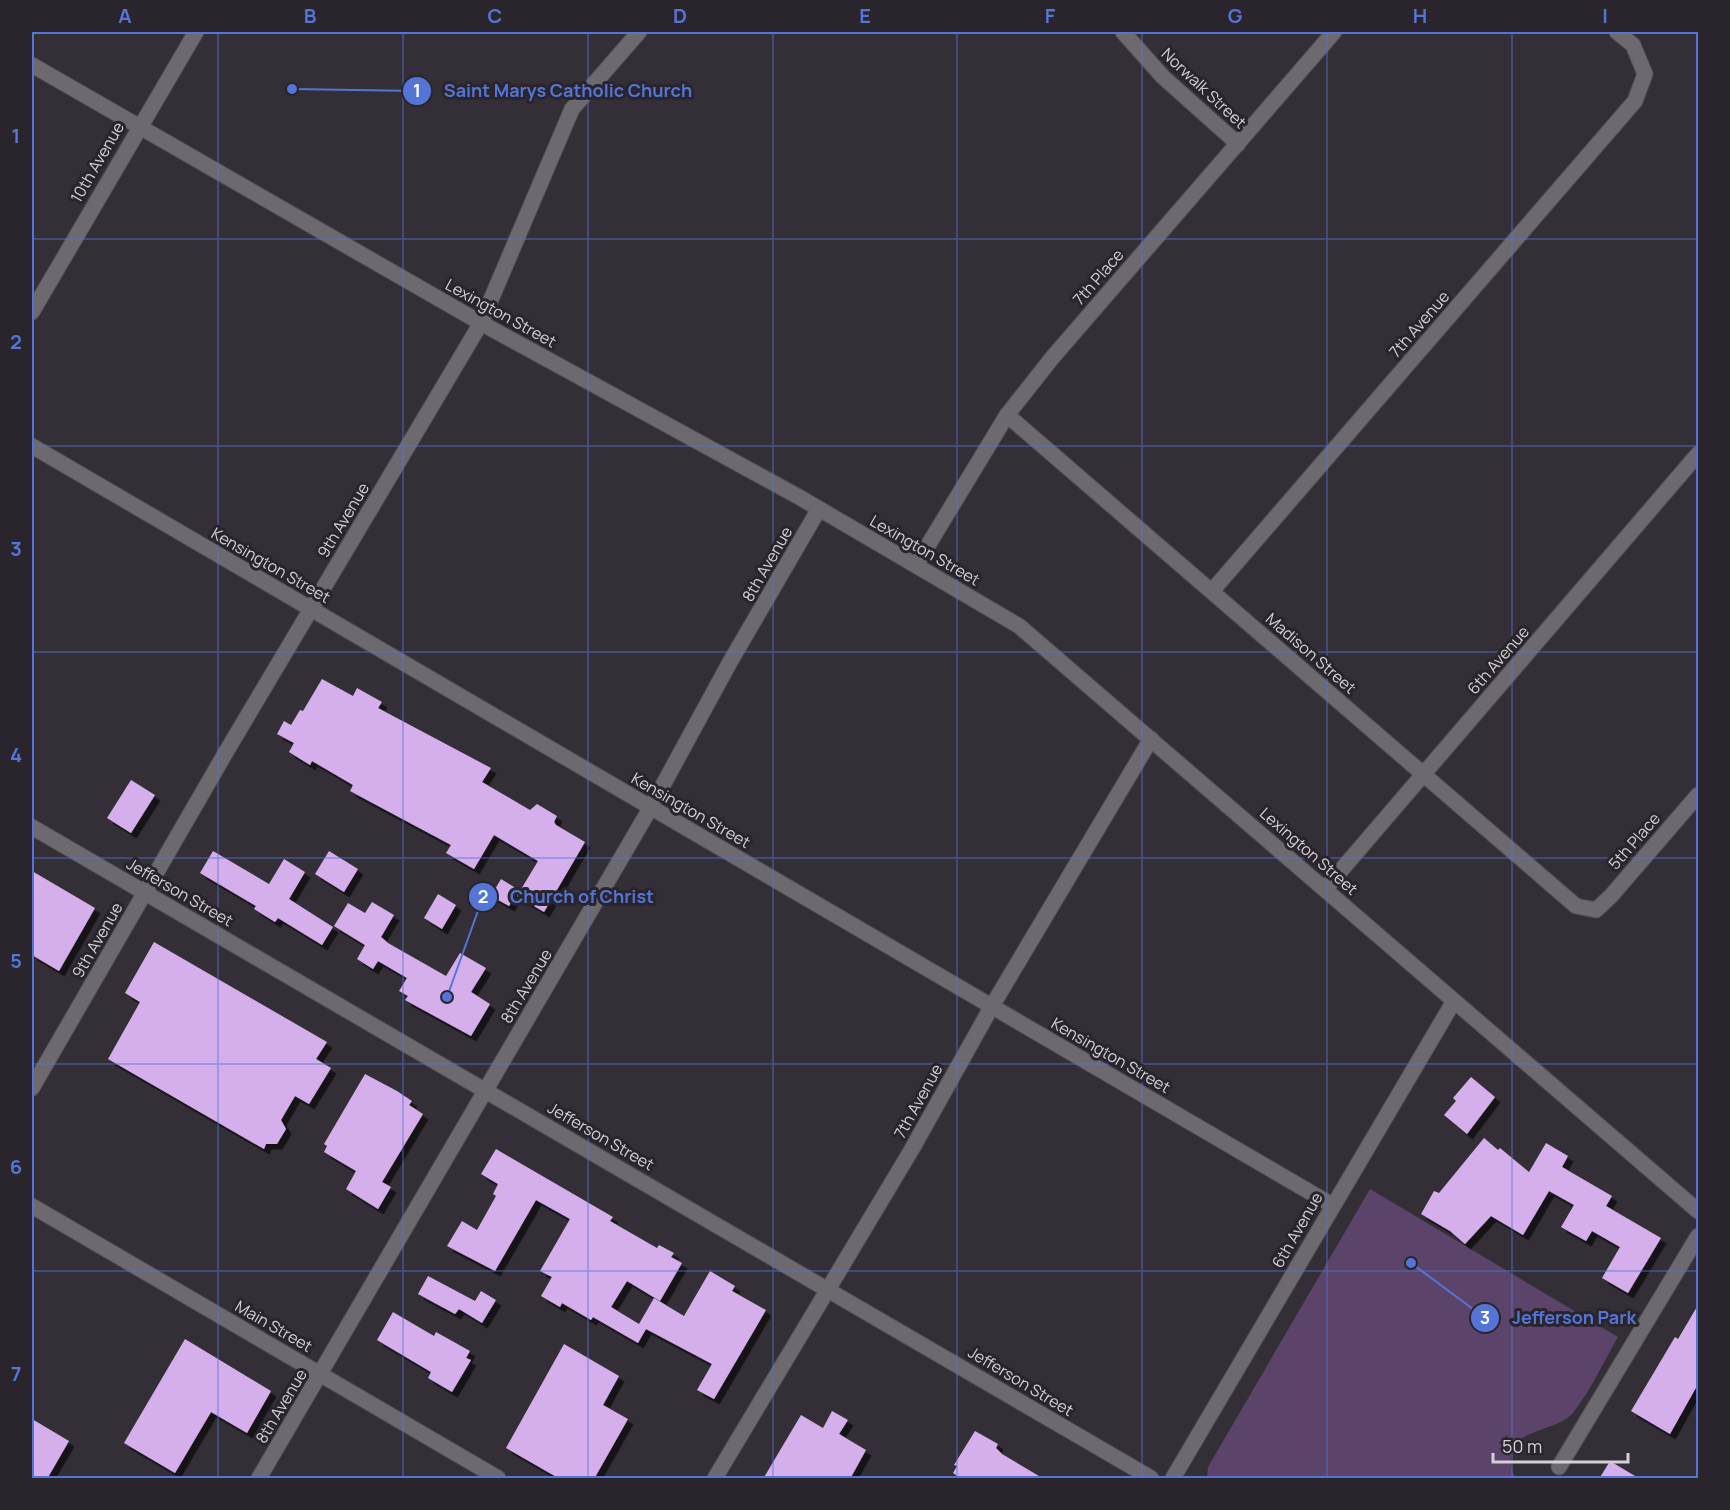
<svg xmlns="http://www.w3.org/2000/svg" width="1730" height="1510" font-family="Manrope,sans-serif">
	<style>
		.green { fill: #5b436a }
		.building { fill: #d4afec; filter: url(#shadow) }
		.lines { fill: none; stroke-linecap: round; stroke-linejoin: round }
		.minor-casing { stroke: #514c54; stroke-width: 17 }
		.minor { stroke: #6c6a6e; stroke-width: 15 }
		.grid { fill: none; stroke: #5475d7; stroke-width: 1.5; stroke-opacity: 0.55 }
		.labels { text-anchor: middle; stroke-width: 6; stroke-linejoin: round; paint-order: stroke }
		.street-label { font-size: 16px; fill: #d4d1d6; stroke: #2a252d }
		.leader { fill: none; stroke: #5475d7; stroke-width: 2 }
		.callout-dot { fill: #5475d7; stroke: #2a252d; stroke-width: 2 }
		.mark-label { font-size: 18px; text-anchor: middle; font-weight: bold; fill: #fff }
		.callout-label { font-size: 18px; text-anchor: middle; font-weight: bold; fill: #5475d7; stroke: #2a252d; stroke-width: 6; stroke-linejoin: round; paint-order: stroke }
		.neatline { fill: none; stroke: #5475d7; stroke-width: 2 }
		.grid-label { font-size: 20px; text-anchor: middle; font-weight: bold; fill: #5475d7 }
	</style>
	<defs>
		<filter id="shadow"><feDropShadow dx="5.5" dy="5.5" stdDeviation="0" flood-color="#0009"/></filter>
	</defs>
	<rect width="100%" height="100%" fill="#342f37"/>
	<path class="green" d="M1370,1189L1618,1337C1604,1361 1591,1390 1573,1413C1553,1436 1494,1426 1515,1478H1207L1208,1467Z"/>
	<g class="building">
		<polygon points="322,679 353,696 357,688 382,702 378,708 491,768 482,782 530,810 537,804 557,816 554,822 556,825 585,842 544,912 517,896 538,861 494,835 474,869 446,853 451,845 350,791 353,785 312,761 310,765 289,752 294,743 277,734 284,721 291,725 300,710 303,711"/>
		<polygon points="131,780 155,795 131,833 107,818"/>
		<polygon points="213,851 269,884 284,859 305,872 289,899 333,927 322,945 278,918 275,922 254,909 256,906 200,873"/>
		<polygon points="329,851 358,869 344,892 315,874"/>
		<polygon points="32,871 95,908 59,971 32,955"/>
		<polygon points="501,879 519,890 509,906 491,896"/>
		<polygon points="438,894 456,905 442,929 424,918"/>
		<polygon points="372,902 394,915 381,937 388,943 446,976 460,953 486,968 471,992 490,1004 471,1036 405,1000 408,996 399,991 407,978 378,961 373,969 357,959 365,945 334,926 348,903 365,913"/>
		<polygon points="154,942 327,1042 316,1059 331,1068 309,1104 295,1096 281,1120 286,1129 277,1144 266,1144 264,1149 108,1059 140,1002 125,993"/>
		<polygon points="365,1074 397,1091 412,1101 409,1105 423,1114 382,1182 391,1187 378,1209 346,1189 356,1171 324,1152 327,1146 324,1144"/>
		<polygon points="1471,1077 1495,1097 1467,1134 1444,1115 1456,1101 1453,1098"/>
		<polygon points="1484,1138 1498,1150 1500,1148 1529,1172 1546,1143 1568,1156 1562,1167 1612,1196 1606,1206 1661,1238 1628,1293 1602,1278 1620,1247 1592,1231 1586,1241 1561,1227 1574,1205 1549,1191 1523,1235 1491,1216 1465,1244 1450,1231 1421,1214 1434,1191 1439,1193"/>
		<polygon points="496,1149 613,1217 610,1221 657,1248 659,1245 674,1253 671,1257 682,1263 660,1301 627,1281 611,1307 639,1324 654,1298 684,1316 710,1271 735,1286 732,1291 766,1310 714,1399 697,1390 712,1364 646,1329 638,1343 593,1317 591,1320 562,1303 560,1307 541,1296 552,1277 540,1271 570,1219 536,1200 495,1271 447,1246 462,1221 477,1230 496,1196 493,1194 498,1184 481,1174"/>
		<polygon points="428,1276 475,1301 481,1291 496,1300 482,1323 459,1309 455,1314 418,1294"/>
		<polygon points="1698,1305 1698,1384 1670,1434 1631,1411 1675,1337 1678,1339"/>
		<polygon points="393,1312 434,1336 436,1332 470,1351 466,1358 471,1360 452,1392 428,1378 431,1372 377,1340"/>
		<polygon points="185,1339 271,1391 247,1433 211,1412 175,1473 124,1443"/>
		<polygon points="564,1344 619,1376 603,1405 628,1419 594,1479 560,1479 506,1448"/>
		<polygon points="832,1411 848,1420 839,1434 866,1450 850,1479 763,1479 801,1415 823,1428"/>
		<polygon points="32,1419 69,1441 47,1479 32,1479"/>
		<polygon points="975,1431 998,1444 996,1448 1002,1454 1044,1479 961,1479 953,1473 957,1466 954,1465"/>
		<polygon points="1610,1461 1640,1479 1599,1479"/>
	</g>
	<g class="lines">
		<g class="minor-casing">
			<g id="minor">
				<polyline points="1123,32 1163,77 1238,144"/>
				<polyline points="32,65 481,323 799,497 1019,626 1698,1211"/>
				<polyline points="32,312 196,32"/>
				<polyline points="1007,415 1576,906 1596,910 1611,896 1698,795"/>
				<polyline points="32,446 1332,1205"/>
				<polyline points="916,565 1007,415 1052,358 1334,32"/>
				<polyline points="1212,591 1635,101 1645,74 1633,45 1617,32"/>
				<polyline points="32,827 1151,1478"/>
				<polyline points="1325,889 1698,454"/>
				<polyline points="32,1088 226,752 481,323 572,109 639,32"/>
				<polyline points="32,1206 498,1478"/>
				<polyline points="1559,1467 1698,1236"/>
				<polyline points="259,1478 651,807 730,662 819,509"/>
				<polyline points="715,1478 912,1149 992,1006 1151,739"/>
				<polyline points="1173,1478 1454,1001"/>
			</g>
		</g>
		<use href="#minor" class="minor"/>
	</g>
	<path class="grid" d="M218,32V1478M403,32V1478M588,32V1478M773,32V1478M957,32V1478M1142,32V1478M1327,32V1478M1512,32V1478M32,239H1698M32,446H1698M32,652H1698M32,858H1698M32,1064H1698M32,1271H1698"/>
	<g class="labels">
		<g class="street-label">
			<text transform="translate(1204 88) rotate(43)" y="6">Norwalk Street</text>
			<text transform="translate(97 162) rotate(-60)" y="6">10th Avenue</text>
			<text transform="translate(1098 277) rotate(-49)" y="6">7th Place</text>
			<text transform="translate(501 313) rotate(29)" y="6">Lexington Street</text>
			<text transform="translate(1419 324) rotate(-49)" y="6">7th Avenue</text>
			<text transform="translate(343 520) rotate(-59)" y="6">9th Avenue</text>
			<text transform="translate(925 550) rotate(30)" y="6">Lexington Street</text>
			<text transform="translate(767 564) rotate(-60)" y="6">8th Avenue</text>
			<text transform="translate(271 565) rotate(30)" y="6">Kensington Street</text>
			<text transform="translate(1311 653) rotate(41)" y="6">Madison Street</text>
			<text transform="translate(1498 660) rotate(-49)" y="6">6th Avenue</text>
			<text transform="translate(691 810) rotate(30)" y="6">Kensington Street</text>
			<text transform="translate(1634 841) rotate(-49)" y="6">5th Place</text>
			<text transform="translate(1309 851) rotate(41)" y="6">Lexington Street</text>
			<text transform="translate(180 892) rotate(30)" y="6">Jefferson Street</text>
			<text transform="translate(97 940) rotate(-60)" y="6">9th Avenue</text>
			<text transform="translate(526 986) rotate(-59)" y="6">8th Avenue</text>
			<text transform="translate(1111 1055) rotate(30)" y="6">Kensington Street</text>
			<text transform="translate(918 1101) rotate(-61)" y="6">7th Avenue</text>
			<text transform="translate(601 1136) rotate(30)" y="6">Jefferson Street</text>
			<text transform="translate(1297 1230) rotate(-60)" y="6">6th Avenue</text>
			<text transform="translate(274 1326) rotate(30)" y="6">Main Street</text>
			<text transform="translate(1021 1381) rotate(31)" y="6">Jefferson Street</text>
			<text transform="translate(281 1406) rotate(-59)" y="6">8th Avenue</text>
		</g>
	</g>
	<path class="leader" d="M292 89L417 91M447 997L483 897M1411 1263L1485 1318"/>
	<g class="callout-dot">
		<circle cx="292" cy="89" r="6"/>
		<circle cx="447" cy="997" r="6"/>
		<circle cx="1411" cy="1263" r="6"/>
		<circle cx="417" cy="91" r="15"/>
		<circle cx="483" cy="897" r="15"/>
		<circle cx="1485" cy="1318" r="15"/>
	</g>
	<g class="mark-label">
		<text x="417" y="97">1</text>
		<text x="483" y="903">2</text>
		<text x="1485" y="1324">3</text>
	</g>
	<g class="callout-label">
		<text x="568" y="97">Saint Marys Catholic Church</text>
		<text x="582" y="903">Church of Christ</text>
		<text x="1574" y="1324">Jefferson Park</text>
	</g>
	<rect width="1730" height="1510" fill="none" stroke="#2a252d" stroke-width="66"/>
	<path d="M1493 1453v9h135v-9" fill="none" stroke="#d4d1d6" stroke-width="3"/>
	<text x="1502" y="1453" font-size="18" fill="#d4d1d6" stroke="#2a252d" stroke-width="4.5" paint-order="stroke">50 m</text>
	<rect x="33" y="33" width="1664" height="1444" class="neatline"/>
	<g class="grid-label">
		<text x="125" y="23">A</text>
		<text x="310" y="23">B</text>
		<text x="495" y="23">C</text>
		<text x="680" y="23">D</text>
		<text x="865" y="23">E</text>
		<text x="1050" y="23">F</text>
		<text x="1235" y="23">G</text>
		<text x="1420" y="23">H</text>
		<text x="1605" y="23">I</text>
		<text x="16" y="143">1</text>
		<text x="16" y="349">2</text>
		<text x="16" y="556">3</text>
		<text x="16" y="762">4</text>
		<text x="16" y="968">5</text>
		<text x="16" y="1174">6</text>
		<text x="16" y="1381">7</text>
	</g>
</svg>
